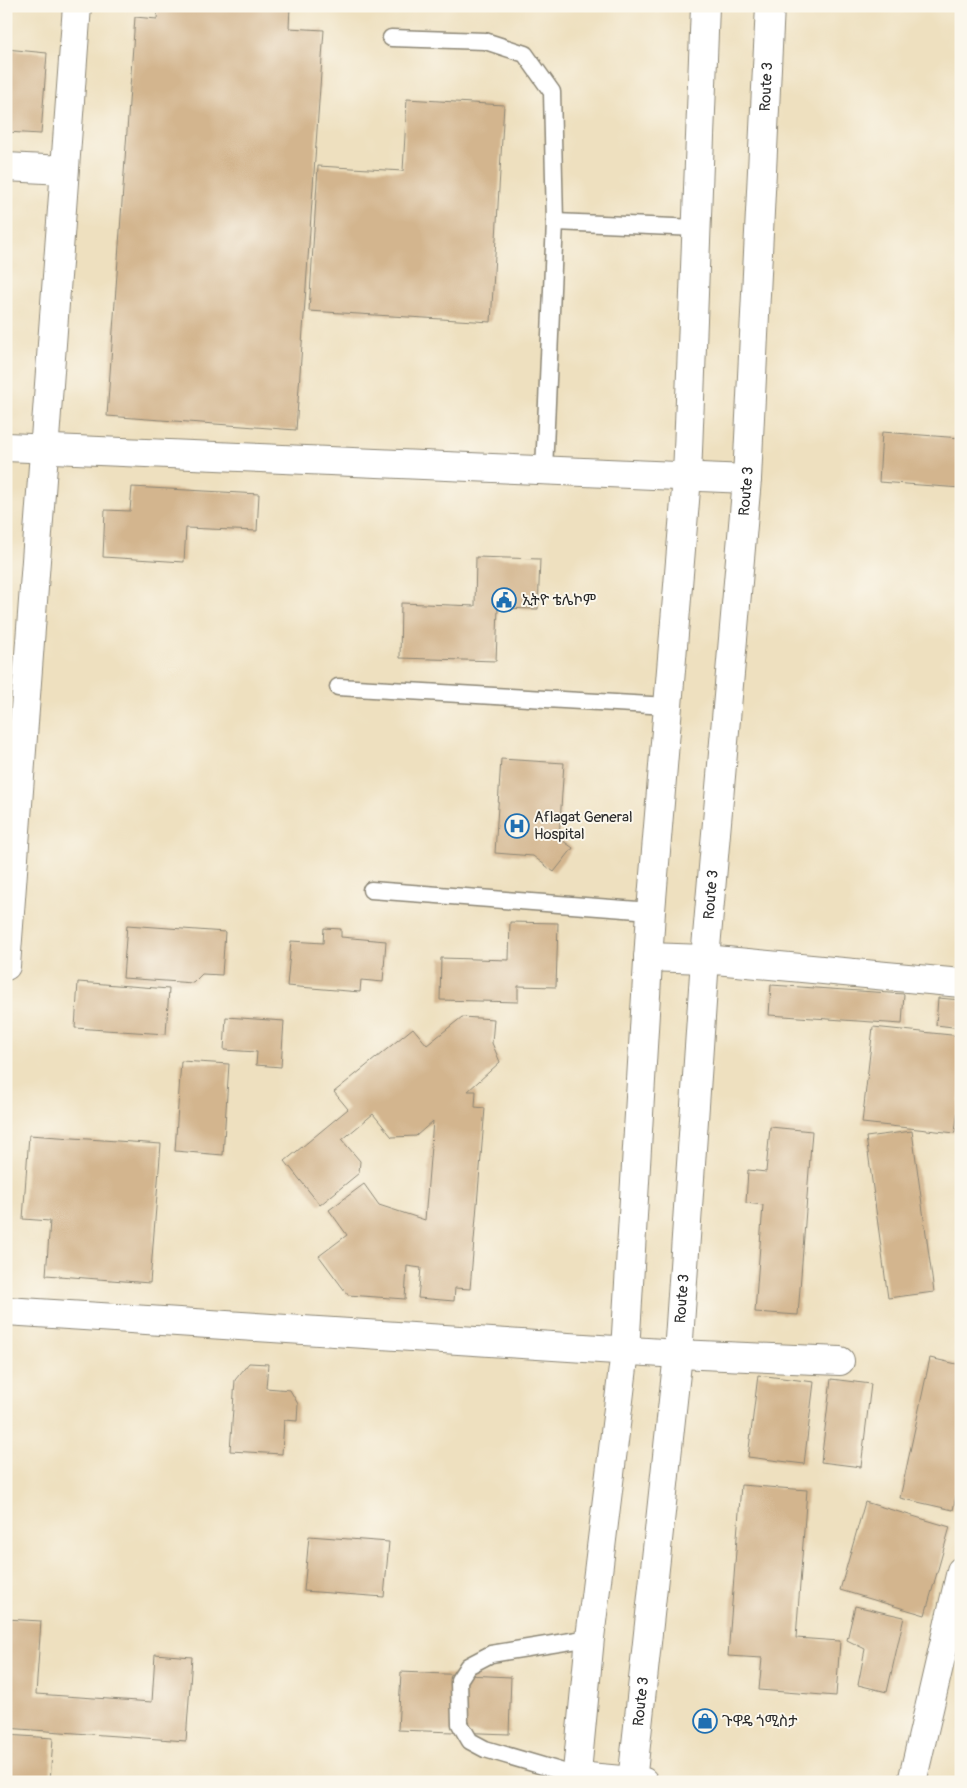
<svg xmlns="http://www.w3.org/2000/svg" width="967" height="1788" font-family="Pangolin,'Noto Sans Ethiopic',sans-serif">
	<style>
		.building { fill: #d3b58e }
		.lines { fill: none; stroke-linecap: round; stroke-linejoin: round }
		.lane-casing { stroke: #8c8675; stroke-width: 19 }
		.street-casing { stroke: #8c8675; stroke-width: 30 }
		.secondary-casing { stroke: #8c8675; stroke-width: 30 }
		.lane { stroke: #fff; stroke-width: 16 }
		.street { stroke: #fff; stroke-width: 28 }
		.secondary { stroke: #fff; stroke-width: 28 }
		.labels { text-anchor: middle; stroke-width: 4; stroke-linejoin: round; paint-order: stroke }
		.street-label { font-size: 15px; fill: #2b2b2b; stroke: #fbf7ec }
		.poi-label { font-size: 15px; fill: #2b2b2b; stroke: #fbf7ec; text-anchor: start }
	</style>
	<rect width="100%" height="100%" fill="#fbf7ec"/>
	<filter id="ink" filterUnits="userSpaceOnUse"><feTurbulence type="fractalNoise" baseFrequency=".02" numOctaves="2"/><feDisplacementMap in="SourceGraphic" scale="10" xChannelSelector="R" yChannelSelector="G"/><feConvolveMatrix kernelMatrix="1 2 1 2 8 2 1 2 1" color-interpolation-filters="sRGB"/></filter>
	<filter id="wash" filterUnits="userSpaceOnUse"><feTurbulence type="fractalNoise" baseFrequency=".0096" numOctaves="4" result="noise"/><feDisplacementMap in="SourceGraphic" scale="20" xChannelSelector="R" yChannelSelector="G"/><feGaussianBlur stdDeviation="1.12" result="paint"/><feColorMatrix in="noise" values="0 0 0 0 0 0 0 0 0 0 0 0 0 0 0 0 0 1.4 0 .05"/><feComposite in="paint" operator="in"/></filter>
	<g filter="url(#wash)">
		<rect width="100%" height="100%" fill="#eee0bf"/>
		<g id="blocks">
			<g class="building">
				<polygon points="158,6 290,6 289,28 324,30 296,430 107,416 135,17 157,19"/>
				<polygon points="6,49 47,53 41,134 6,132"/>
				<polygon points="407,99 504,105 491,322 309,311 318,166 403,171"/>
				<polygon points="882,432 961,438 961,488 879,482"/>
				<polygon points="132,487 259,494 257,531 186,528 184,562 103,557 105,510 130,511"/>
				<polygon points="476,557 540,559 538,609 498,608 496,661 400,658 401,603 475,606"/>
				<polygon points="501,759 564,763 559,838 573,848 554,872 533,856 495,853"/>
				<polygon points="510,922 558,923 556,987 518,986 518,1002 440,1000 441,958 509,960"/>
				<polygon points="127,925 225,932 222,975 202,974 193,983 123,978"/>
				<polygon points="324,928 341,929 341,937 386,941 383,982 361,980 360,992 287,986 291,941 323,943"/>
				<polygon points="78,982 169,989 166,1034 75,1028"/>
				<polygon points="771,985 904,994 902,1024 769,1015"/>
				<polygon points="938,998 961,1000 961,1028 936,1025"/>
				<polygon points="226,1017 284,1021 281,1067 256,1065 257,1052 224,1050"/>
				<polygon points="462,1017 494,1019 492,1043 500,1062 468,1091 476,1091 475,1107 485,1108 470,1289 455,1288 454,1301 418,1298 421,1268 407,1266 405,1299 348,1295 319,1256 347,1235 329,1210 364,1184 379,1205 425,1220 433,1121 416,1136 392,1137 373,1114 342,1140 360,1161 359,1173 320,1205 285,1161 348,1109 334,1092 413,1028 427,1045"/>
				<polygon points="873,1027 961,1036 961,1085 955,1133 862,1123"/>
				<polygon points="181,1061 229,1064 223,1155 175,1151"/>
				<polygon points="770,1127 812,1131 798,1315 755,1312 763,1205 746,1203 748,1170 766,1172"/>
				<polygon points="912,1131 934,1292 888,1298 866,1137"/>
				<polygon points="29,1135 161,1144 150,1283 46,1275 50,1221 23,1219"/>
				<polygon points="930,1358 961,1365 961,1473 953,1510 900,1498"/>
				<polygon points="249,1363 268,1364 266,1388 290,1390 298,1404 297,1421 284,1420 282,1454 230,1451 235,1380"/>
				<polygon points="758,1375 814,1382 804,1464 748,1457"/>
				<polygon points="831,1379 871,1384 861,1467 821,1462"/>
				<polygon points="741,1485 807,1490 796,1638 840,1641 836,1696 759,1690 762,1658 728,1656"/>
				<polygon points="865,1502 950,1527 925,1615 840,1590"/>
				<polygon points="309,1536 389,1542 384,1597 304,1591"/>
				<polygon points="855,1606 904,1617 887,1692 858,1685 865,1649 847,1640"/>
				<polygon points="6,1619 41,1621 36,1694 152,1702 155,1654 192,1657 186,1741 6,1728"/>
				<polygon points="401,1672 511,1677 509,1734 398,1730"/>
				<polygon points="6,1735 53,1738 50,1782 6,1782"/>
			</g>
		</g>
	</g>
	<g filter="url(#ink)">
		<use href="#blocks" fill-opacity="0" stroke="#8c8675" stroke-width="1"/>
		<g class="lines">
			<g class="lane-casing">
				<g id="lane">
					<polyline points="391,38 485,41 525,54 552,92 555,222 544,470"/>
					<polyline points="555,222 697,228"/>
					<polyline points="338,687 668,706"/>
					<polyline points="371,890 651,911"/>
					<polyline points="577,1776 485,1749 470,1741 460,1724 459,1680 468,1666 491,1654 590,1638"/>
				</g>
			</g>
			<g class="street-casing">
				<g id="street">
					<polyline points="6,167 64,170"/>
					<polyline points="6,447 747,479"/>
					<polyline points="648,957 705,959 961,983"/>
					<polyline points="6,966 77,6"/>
					<polyline points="6,1311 678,1354 840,1361"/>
					<polyline points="577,1776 644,1782"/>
					<polyline points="912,1782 961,1571"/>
				</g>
			</g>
			<g class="secondary-casing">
				<g id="secondary">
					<polyline points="576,1782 590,1638 625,1351 651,911 687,477 705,6"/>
					<path id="s1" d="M632,1782L678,1354L705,959L747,479L770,6"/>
				</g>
			</g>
			<use href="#lane" class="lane"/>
			<use href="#street" class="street"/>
			<use href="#secondary" class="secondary"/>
		</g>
	</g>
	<defs>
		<g id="civic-ring" transform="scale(1.25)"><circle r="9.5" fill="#fbf7ec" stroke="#1f6fb2" stroke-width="1.5"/><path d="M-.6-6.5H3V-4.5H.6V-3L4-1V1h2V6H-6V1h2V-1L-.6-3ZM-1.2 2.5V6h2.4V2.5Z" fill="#1f6fb2"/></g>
		<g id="hospital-ring" transform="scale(1.25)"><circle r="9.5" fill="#fbf7ec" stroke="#1f6fb2" stroke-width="1.5"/><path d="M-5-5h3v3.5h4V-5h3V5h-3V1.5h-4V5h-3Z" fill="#1f6fb2"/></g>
		<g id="shop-ring" transform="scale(1.25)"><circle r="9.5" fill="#fbf7ec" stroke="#1f6fb2" stroke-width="1.5"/><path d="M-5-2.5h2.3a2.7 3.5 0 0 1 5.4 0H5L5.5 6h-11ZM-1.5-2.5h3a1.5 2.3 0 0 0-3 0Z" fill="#1f6fb2"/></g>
	</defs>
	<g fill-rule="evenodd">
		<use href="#civic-ring" x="504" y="600"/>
		<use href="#hospital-ring" x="517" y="826"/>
		<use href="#shop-ring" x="705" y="1721"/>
	</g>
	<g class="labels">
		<g class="street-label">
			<text dy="5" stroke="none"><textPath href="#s1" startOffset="1701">Route 3</textPath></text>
			<text dy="5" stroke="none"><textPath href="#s1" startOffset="1296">Route 3</textPath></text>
			<text dy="5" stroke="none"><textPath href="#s1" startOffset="891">Route 3</textPath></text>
			<text dy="5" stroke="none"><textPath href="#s1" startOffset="486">Route 3</textPath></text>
			<text dy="5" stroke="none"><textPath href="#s1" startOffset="81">Route 3</textPath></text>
		</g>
		<g class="poi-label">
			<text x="522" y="605">ኢትዮ ቴሌኮም</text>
			<text x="534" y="822">Aflagat General<tspan x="534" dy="17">Hospital</tspan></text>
			<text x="722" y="1726">ጉዋዴ ጎሚስታ</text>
		</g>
	</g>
	<rect width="967" height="1788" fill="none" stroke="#fbf7ec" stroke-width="25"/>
</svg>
